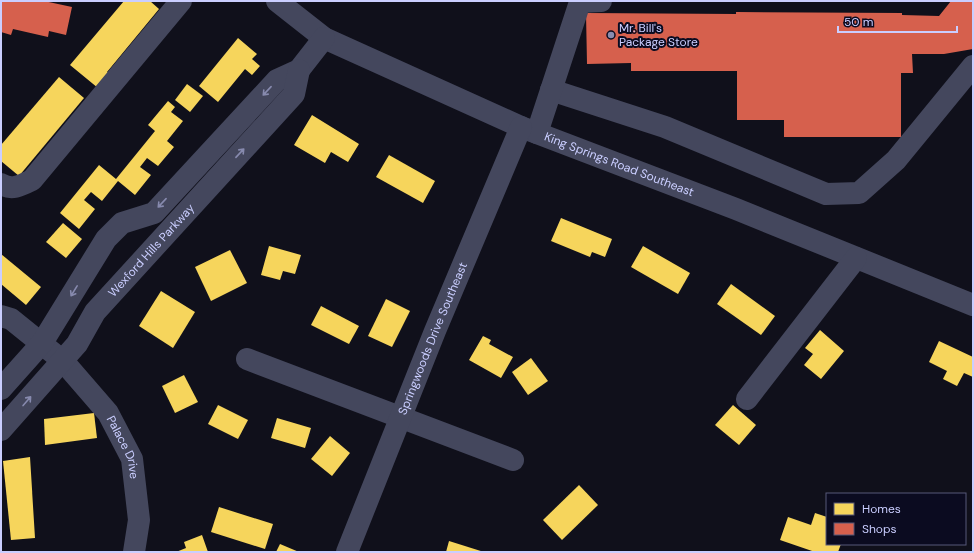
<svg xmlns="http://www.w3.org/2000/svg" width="974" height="553" font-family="'DM Sans',sans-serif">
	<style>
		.homes { fill: #f6d55c }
		.shops { fill: #d6604d }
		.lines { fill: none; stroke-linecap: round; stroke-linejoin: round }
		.minor { stroke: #44475d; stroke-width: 22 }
		.oneway { stroke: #878aae }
		.poi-dot { fill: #898caf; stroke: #0b0b20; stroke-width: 1.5 }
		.labels { text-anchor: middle; stroke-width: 4; stroke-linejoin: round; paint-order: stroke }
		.poi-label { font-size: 12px; fill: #caceff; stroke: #0b0b20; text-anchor: start }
		.street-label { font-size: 12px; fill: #caceff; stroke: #0b0b20 }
	</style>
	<rect width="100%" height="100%" fill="#10101b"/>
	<g class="homes">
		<polygon points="124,1 150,1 159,9 107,72 110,74 98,88 70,65"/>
		<polygon points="238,38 257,54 252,59 260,66 252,75 245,69 218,102 199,86"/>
		<polygon points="59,77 84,98 19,176 1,161 1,145"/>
		<polygon points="187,84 203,96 190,112 175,100"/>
		<polygon points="168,101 175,107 171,112 183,121 167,141 174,147 158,166 147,158 140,167 151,175 135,195 118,181 102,201 91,192 84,200 95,209 79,229 60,213 99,165 116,179 155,131 148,125"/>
		<polygon points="312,115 359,144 348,162 331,152 325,163 294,145"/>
		<polygon points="389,155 435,181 423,203 376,177"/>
		<polygon points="561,218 612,239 605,257 592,252 590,257 551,241"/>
		<polygon points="63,223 82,239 66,258 46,242"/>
		<polygon points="269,246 301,255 295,274 283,271 280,280 261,275"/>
		<polygon points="643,246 690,273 678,294 631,267"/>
		<polygon points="230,250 247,283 211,301 195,267"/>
		<polygon points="1,254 41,287 26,305 1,284"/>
		<polygon points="731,284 775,316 761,335 717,304"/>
		<polygon points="161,291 195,312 173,348 139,326"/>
		<polygon points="386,299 410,311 392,347 368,336"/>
		<polygon points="321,306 359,326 349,344 311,325"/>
		<polygon points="820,330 844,351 821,379 804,365 813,354 805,348"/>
		<polygon points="483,336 491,340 489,344 513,357 501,378 469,360"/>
		<polygon points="939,341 973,357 973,377 964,373 957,386 943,379 947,371 929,362"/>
		<polygon points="531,358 548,381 528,395 512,372"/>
		<polygon points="184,375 198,402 175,413 162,386"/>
		<polygon points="218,405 248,420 238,439 208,424"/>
		<polygon points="733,405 756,425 739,445 715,425"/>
		<polygon points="94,413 97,438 45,445 44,419"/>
		<polygon points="277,418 311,428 305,448 271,438"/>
		<polygon points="330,436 350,453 332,476 311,459"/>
		<polygon points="30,457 35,538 11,540 3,461"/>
		<polygon points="579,485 598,505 562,540 543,520"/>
		<polygon points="219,507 273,524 265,549 211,532"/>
		<polygon points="815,513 827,517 827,544 841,544 838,552 815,552 780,540 788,517 811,525"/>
		<polygon points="202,535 208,552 176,552 186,548 184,542"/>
		<polygon points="449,541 484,552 446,552"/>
		<polygon points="280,544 299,552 276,552"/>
	</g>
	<g class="shops">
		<polygon points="1,1 44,1 72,7 66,35 49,31 48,37 13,29 11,35 1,32"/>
		<polygon points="951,1 973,1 973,49 944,54 912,54 913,73 901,73 901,137 784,137 784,120 737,120 737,71 631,71 631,63 587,64 586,13 736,14 736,12 902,13 902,15 939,16"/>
	</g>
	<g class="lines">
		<g class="minor">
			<path id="s1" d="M277,1L324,38L521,127L736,209L973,305"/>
			<polyline points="551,90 665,127 826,194 859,193 896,160 973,66"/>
			<polyline points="537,133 580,2 601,1"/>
			<path d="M1,184C12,191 22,185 32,180L181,1"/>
			<path id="s2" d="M1,316L11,319L63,361L108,413L132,459L139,520L134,552"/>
			<polyline points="247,359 513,460"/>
			<polyline points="1,389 42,343 106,239 122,223 154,213 277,80 299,70 324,38"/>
			<polyline points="747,399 856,258"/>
			<path id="s3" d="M1,430L77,344L95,312L294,94L299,70"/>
			<path id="s4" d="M347,552L435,331L521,127"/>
		</g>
	</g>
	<defs><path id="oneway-shaft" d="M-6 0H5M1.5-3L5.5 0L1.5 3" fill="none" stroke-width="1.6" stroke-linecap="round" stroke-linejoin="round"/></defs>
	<g class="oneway">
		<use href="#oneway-shaft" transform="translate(267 91) rotate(133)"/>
		<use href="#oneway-shaft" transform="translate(240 153) rotate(-47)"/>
		<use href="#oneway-shaft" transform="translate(162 203) rotate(133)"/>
		<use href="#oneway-shaft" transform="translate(74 291) rotate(122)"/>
		<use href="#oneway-shaft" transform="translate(27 401) rotate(-49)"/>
	</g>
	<circle class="poi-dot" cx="611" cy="35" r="4"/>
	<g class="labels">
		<g class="poi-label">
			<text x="619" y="32">Mr. Bill's<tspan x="619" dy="14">Package Store</tspan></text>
		</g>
		<g class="street-label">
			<text dy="4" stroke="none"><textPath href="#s1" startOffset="381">King Springs Road Southeast</textPath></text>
			<text dy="4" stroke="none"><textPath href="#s3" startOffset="235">Wexford Hills Parkway</textPath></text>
			<text dy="4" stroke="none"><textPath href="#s4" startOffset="230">Springwoods Drive Southeast</textPath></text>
			<text dy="4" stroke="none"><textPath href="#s2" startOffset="184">Palace Drive</textPath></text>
		</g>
	</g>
	<rect width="974" height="553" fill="none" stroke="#caceff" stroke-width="4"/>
	<rect x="826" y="493" width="140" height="52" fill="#0b0b20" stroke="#575979"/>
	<rect x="834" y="503" width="20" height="12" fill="#f6d55c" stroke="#575979"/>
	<text x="862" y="513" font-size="12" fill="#caceff">Homes</text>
	<rect x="834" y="523" width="20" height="12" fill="#d6604d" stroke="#575979"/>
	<text x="862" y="533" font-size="12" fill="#caceff">Shops</text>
	<path d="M838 26v6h119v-6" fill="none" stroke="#caceff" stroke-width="2"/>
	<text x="844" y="26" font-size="12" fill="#caceff" stroke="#0b0b20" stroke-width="3" paint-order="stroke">50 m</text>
</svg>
